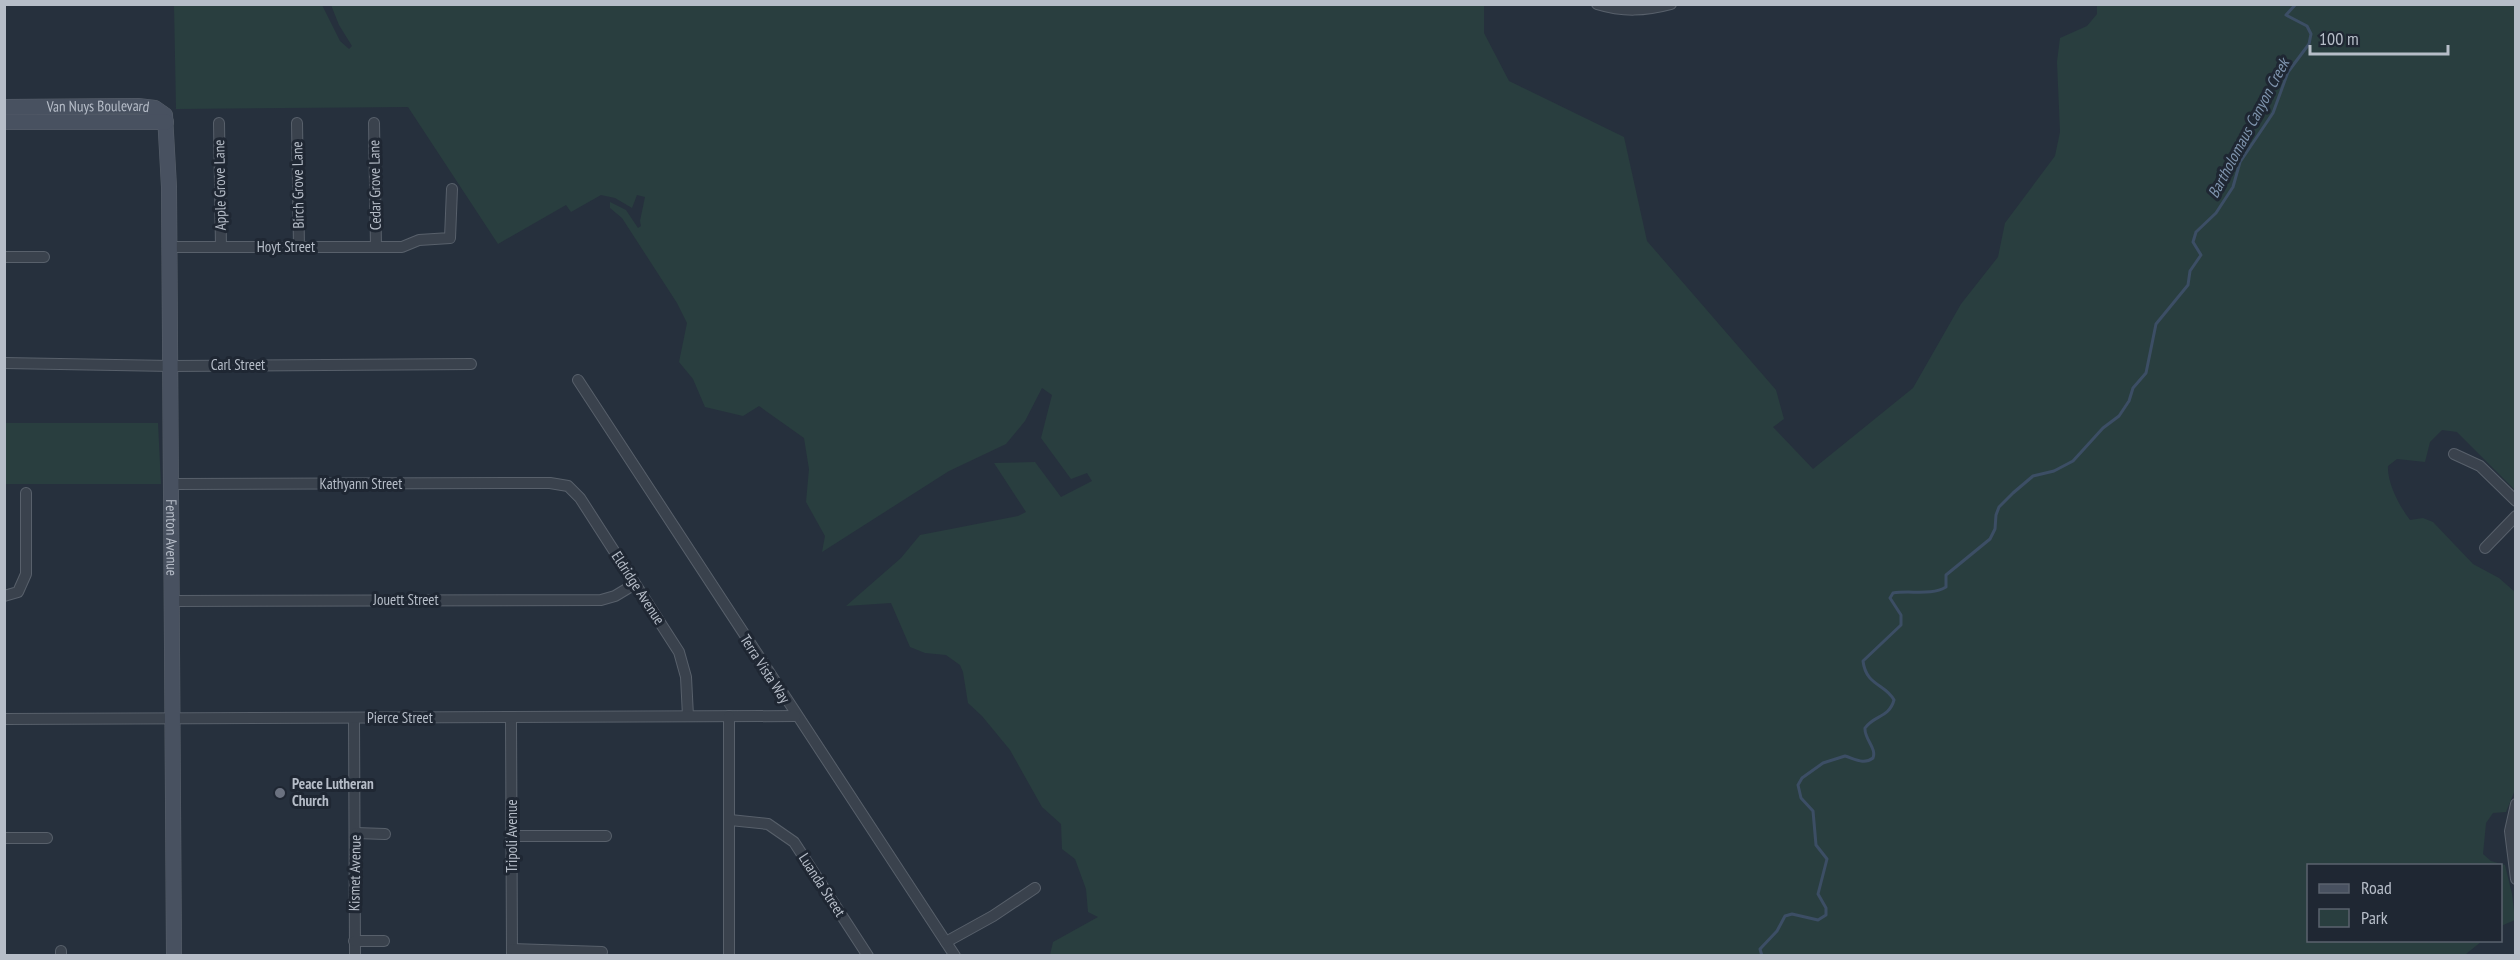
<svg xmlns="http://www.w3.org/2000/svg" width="2520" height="960" font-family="'PT Sans Narrow',sans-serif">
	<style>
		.green { fill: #293e3f }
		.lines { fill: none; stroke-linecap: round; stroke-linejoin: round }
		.stream { stroke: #3c4e65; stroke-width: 3 }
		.street-casing { stroke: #58606b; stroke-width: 12 }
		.secondary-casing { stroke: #58606b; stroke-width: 16 }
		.street { stroke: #3a424d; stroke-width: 10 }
		.secondary { stroke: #485160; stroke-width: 15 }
		.worship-dot { fill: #6b7280; stroke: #1f2733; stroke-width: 2 }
		.labels { text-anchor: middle; stroke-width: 6; stroke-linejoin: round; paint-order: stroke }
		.street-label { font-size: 15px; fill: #b6bdc8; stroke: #1f2733 }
		.poi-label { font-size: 15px; font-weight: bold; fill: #b6bdc8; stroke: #1f2733; text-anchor: start }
		.water-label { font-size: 16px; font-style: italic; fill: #7f94ae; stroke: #1f2733 }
	</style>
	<rect width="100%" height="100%" fill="#26303d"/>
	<g class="green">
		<path d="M174,5H322L340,41L349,49L352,46L339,25L331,5H1484V33L1509,81L1624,137L1647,241L1776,390L1784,419L1773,427L1813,469L1913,388L1961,304L1998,257L2005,223L2055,156L2060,132L2057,62L2060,38L2087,26L2097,14V5H2515V490L2457,432L2442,430L2430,442L2425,462L2397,459L2388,466C2387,483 2400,507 2410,520L2423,518L2433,522L2473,564L2499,578L2515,592V790L2506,812L2493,813L2486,823L2483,854L2491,861L2505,865L2512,894L2515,920L2501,926L2500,866H2308V940L2482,941L2466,954L2427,956L1050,955L1053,942L1098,917L1088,912L1086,889L1075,859L1062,849L1061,824L1042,807L1010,750L982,716L968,703L963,672L960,665L946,655L925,653L910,647L891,603L846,606L901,558L920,535L1018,516L1026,512L994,463L1035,462L1061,497L1092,481L1087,473L1071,479L1041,438L1052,395L1042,388L1025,421L1006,444L949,471L822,552L825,536L806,502L809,469L804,438L759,406L743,416L705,407L693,379L679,362L687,323L677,303L622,218L610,208V202L626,210L638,228L641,226L640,221L645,197L637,195L632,208L615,198L601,195L571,212L566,205L498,244L408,107L176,109Z"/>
		<polygon points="4,423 158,423 161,484 5,484"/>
	</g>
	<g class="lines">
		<path class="stream" d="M1762,956L1760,949L1777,931L1785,916L1792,914L1818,920L1826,915V908L1818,894L1827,859L1816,845L1813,811L1801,798L1798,785L1802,778L1823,763L1845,756C1855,759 1864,765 1873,758C1877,748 1864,739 1865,728C1874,715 1889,718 1894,700C1886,684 1866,686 1863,661L1901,625V615L1890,598L1893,593C1910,590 1931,596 1946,587V575L1990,539L1995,529L1996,515L1999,507L2013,493L2033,476L2054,471L2073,461L2103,428L2119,416L2129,401L2133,388L2146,373L2156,324L2188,285L2190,271L2201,255L2193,242L2196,232L2216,213L2233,187L2240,162L2273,113L2288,72L2309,44L2311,34L2307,26L2286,15L2296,4"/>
		<g class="street-casing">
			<g id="street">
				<path d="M1597,4C1623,12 1645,11 1671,4"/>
				<polyline points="219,123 221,247"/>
				<polyline points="297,123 299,247"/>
				<polyline points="374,123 376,247"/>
				<polyline points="169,247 402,247 419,240 450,238 452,189"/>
				<polyline points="4,257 44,257"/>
				<polyline points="4,363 171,366 471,364"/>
				<polyline points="578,380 955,956"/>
				<polyline points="2454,454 2480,466 2516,501"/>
				<polyline points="172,484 550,483 568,486 580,498 679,652 686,677 688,716"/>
				<polyline points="2485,548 2516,516"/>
				<polyline points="4,596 18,592 26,574 26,493"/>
				<polyline points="173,601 601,600 615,596 635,584"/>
				<polyline points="511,717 512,956"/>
				<polyline points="354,718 355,956"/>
				<polyline points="4,719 796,716"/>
				<polyline points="2516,804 2510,831 2516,879"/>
				<polyline points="730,820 768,824 794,842 868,956"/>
				<polyline points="356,833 385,834"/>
				<polyline points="512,836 606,836"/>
				<polyline points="4,838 47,838"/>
				<polyline points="354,941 384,941"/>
				<polyline points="946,942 993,916 1035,888"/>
				<polyline points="512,949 602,952"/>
				<polyline points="61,951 61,956"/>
				<polyline points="729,956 729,716"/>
			</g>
		</g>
		<g class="secondary-casing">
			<g id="secondary">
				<path id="s1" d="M4,107L138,106L155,108L165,115L169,187L174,956"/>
				<polyline points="4,122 166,122"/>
			</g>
		</g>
		<use href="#street" class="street"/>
		<use href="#secondary" class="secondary"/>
	</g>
	<circle class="worship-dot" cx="280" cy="793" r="6"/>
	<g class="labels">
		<g class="street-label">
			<text dy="5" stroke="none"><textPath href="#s1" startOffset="94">Van Nuys Boulevard</textPath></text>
			<text transform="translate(220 185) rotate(-91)" y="5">Apple Grove Lane</text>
			<text transform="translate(298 185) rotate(-91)" y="5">Birch Grove Lane</text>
			<text transform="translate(375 185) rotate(-91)" y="5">Cedar Grove Lane</text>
			<text x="286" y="252">Hoyt Street</text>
			<text x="238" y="370">Carl Street</text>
			<text x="361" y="489">Kathyann Street</text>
			<text dy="5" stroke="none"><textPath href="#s1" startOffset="586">Fenton Avenue</textPath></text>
			<text transform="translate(638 588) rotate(57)" y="5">Eldridge Avenue</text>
			<text x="406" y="605">Jouett Street</text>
			<text transform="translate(765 669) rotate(57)" y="5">Terra Vista Way</text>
			<text x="400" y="723">Pierce Street</text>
			<text transform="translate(512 836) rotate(-90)" y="5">Tripoli Avenue</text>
			<text transform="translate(355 873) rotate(-89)" y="5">Kismet Avenue</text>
			<text transform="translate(822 885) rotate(57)" y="5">Luanda Street</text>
		</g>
		<g class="poi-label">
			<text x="292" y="789">Peace Lutheran<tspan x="292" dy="17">Church</tspan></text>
		</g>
		<g class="water-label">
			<text transform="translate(2248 128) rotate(-62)" y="6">Bartholomaus Canyon Creek</text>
		</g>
	</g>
	<rect width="2520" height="960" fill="none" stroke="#b6bdc8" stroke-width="12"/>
	<rect x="2307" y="864" width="195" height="78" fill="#1f2733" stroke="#5b636f" stroke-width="1.5"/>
	<rect x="2319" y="884" width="30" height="9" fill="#485160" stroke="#5b636f" stroke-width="1.5"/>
	<text x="2361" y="894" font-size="18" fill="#b6bdc8">Road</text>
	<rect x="2319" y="909" width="30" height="18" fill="#293e3f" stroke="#5b636f" stroke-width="1.5"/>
	<text x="2361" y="924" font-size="18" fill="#b6bdc8">Park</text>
	<path d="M2310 45v9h138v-9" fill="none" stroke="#b6bdc8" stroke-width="3"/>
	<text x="2319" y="45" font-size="18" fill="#b6bdc8" stroke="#1f2733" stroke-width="4.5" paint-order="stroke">100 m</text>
</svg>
